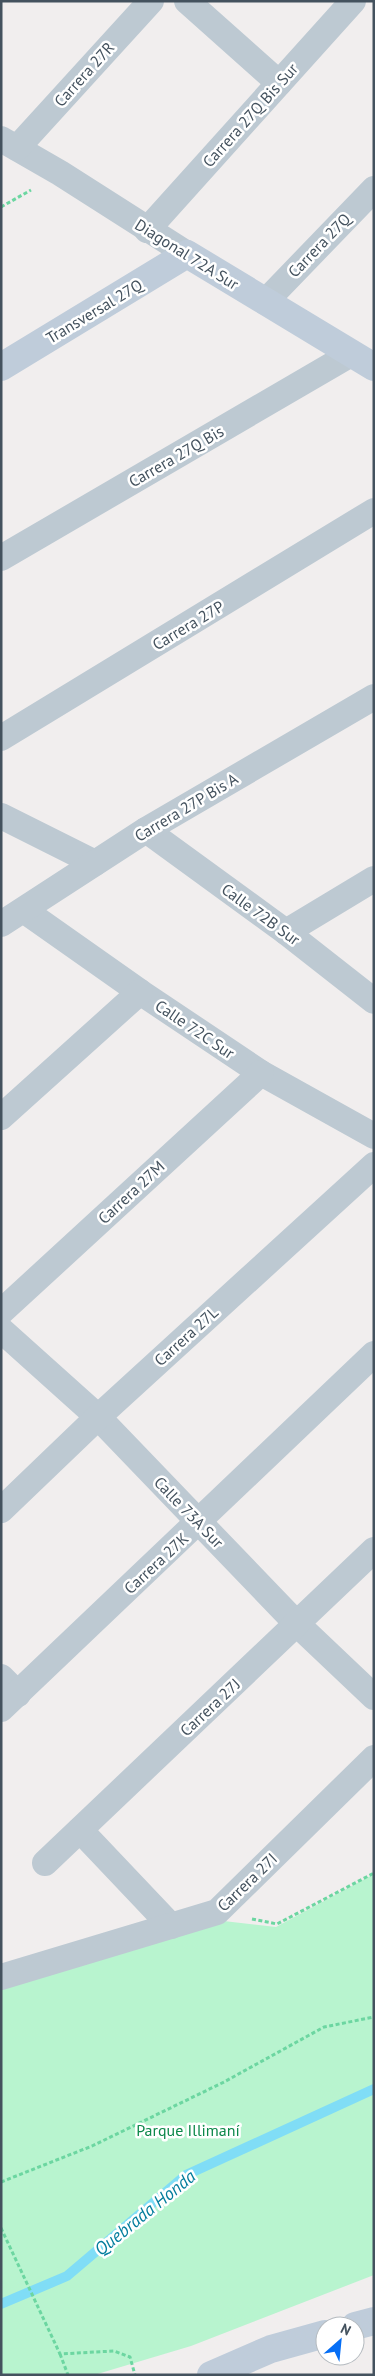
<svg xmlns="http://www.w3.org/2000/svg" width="375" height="2376" font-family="'PT Sans',sans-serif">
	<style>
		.green { fill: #b8f4cf }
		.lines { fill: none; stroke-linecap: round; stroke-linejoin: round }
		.stream { stroke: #80ddf6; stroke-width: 10 }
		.path { stroke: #6cd6a1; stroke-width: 3; stroke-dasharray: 4 2.5; stroke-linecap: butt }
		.street { stroke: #bdc9d2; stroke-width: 26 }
		.secondary { stroke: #bfccda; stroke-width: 28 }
		.labels { text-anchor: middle; stroke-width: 5; stroke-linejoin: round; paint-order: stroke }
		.street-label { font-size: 16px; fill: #44525e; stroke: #fff }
		.park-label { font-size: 16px; fill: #0c884a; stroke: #fff }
		.water-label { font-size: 18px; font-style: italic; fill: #037d9d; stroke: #fff }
	</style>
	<rect width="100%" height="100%" fill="#f1eeee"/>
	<polygon class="green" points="374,1874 374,2275 191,2346 94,2375 1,2375 1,1986 215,1920 276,1927"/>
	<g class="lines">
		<polyline class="stream" points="1,2304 67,2276 186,2175 374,2089"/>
		<g class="path">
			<polyline points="1,207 31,190"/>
			<polyline points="252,1919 277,1924 374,1873"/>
			<polyline points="1,2182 92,2146 224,2082 324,2027 374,2017"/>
			<polyline points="1,2228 60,2354 114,2351 130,2357 135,2375"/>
			<polyline points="60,2354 68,2375"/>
		</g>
		<g class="street">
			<polyline points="187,1 279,83"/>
			<polyline points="1,139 60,173 187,254"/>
			<polyline points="17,148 151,1"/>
			<polyline points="147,230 353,1"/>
			<polyline points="265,302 374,189"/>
			<polyline points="1,558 351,354"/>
			<polyline points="1,738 374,511"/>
			<polyline points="1,816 95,863"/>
			<polyline points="146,830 286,932 374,1001"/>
			<polyline points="25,911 140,992 261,1073 374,1136"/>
			<polyline points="1,924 146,830 374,697"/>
			<polyline points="286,932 374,879"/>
			<polyline points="1,1117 140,992"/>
			<polyline points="1,1312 261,1073"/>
			<polyline points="1,1330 98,1417 297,1624 374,1697"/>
			<polyline points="1,1510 98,1417 374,1165"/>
			<polyline points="1,1677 18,1694"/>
			<polyline points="1,1709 374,1354"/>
			<polyline points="80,1830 171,1926"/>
			<polyline points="45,1863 374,1550"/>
			<polyline points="1,1977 217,1912 374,1758"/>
		</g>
		<g class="secondary">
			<polyline points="1,367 187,254 374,367"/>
			<polyline points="355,2326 374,2321"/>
			<polyline points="211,2375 271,2349 325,2334"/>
		</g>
	</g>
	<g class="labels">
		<g class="street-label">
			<text transform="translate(84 74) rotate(-48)" y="6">Carrera 27R</text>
			<text transform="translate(250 115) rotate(-48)" y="6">Carrera 27Q Bis Sur</text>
			<text transform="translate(319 245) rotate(-46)" y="6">Carrera 27Q</text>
			<text transform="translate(187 254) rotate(32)" y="6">Diagonal 72A Sur</text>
			<text transform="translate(94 311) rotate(-31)" y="6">Transversal 27Q</text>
			<text transform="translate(176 456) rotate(-30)" y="6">Carrera 27Q Bis</text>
			<text transform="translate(188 625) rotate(-31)" y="6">Carrera 27P</text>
			<text transform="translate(186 807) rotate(-31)" y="6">Carrera 27P Bis A</text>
			<text transform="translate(261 914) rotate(36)" y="6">Calle 72B Sur</text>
			<text transform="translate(195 1029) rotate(34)" y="6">Calle 72C Sur</text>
			<text transform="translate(131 1192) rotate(-43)" y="6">Carrera 27M</text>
			<text transform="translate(186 1336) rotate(-42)" y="6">Carrera 27L</text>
			<text transform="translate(189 1512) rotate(46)" y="6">Calle 73A Sur</text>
			<text transform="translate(156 1563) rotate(-43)" y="6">Carrera 27K</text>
			<text transform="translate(210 1707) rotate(-43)" y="6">Carrera 27J</text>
			<text transform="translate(247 1882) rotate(-44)" y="6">Carrera 27I</text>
		</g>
		<g class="park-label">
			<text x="188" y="2136">Parque Illimaní</text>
		</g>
		<g class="water-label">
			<text transform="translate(145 2213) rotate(-39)" y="6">Quebrada Honda</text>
		</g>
	</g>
	<rect width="375" height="2376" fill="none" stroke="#44525e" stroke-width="5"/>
	<g transform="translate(340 2341) rotate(27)"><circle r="24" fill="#ffffff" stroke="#b4babf"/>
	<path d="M0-4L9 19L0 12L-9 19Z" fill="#056ef5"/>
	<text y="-8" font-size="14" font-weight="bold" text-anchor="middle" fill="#44525e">N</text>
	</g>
</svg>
